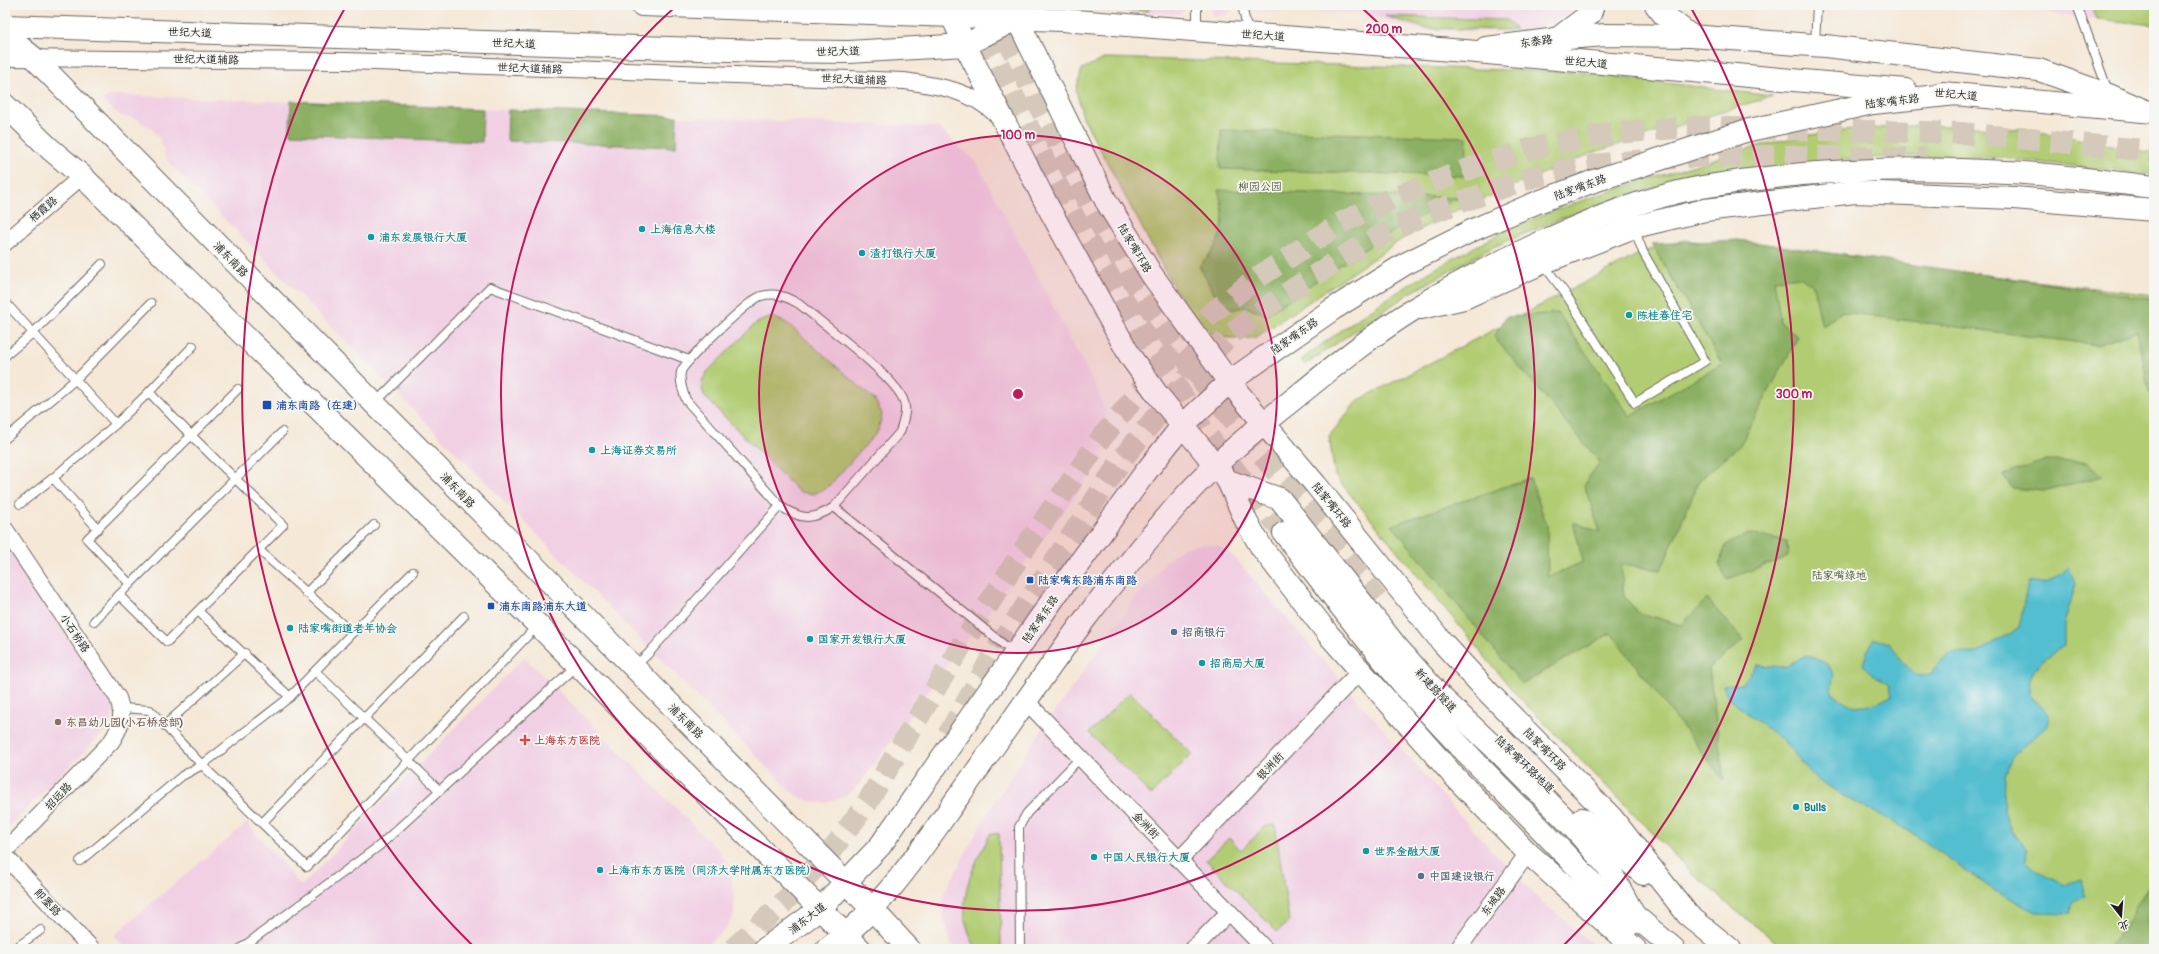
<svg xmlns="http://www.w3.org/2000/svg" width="2159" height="954" font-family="Pangolin,'LXGW WenKai TC',sans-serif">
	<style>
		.built { fill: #f1d0e4 }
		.green { fill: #b1cc72; stroke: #667447 }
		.forest { fill: #8cb064; stroke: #546640 }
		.water { fill: #53becf; stroke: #386d76 }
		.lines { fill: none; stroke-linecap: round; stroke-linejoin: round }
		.secondary-tunnel { stroke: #d4c9bb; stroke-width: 22; stroke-dasharray: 22 11; stroke-linecap: butt }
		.primary-tunnel { stroke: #d4c9bb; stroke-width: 22; stroke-dasharray: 22 11; stroke-linecap: butt }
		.lane-casing { stroke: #68635d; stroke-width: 10 }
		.street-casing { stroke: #68635d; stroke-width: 18 }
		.secondary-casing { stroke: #68635d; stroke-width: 24 }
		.primary-casing { stroke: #68635d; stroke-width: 24 }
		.lane { stroke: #fff; stroke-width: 8 }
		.street { stroke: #fff; stroke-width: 16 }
		.secondary { stroke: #fff; stroke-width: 22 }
		.primary { stroke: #fff; stroke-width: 22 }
		.ring { fill: none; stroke: #c2185b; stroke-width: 2 }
		.culture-dot { fill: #0f9aa8; stroke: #f6f6f2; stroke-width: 1.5 }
		.transit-dot { fill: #1a4fb4; stroke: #f6f6f2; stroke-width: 1.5 }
		.service-dot { fill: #5c6f8a; stroke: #f6f6f2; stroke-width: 1.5 }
		.education-dot { fill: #8d6e63; stroke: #f6f6f2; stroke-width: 1.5 }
		.health-dot { fill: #e0444e; stroke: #f6f6f2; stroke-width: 1.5 }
		.labels { text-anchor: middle; stroke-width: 3.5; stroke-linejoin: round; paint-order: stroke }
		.street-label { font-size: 11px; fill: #1c1c1c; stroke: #f6f6f2 }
		.park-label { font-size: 11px; fill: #505a3a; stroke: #f6f6f2 }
		.culture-label { font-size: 11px; font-weight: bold; fill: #0d838f; stroke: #f6f6f2; text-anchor: start }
		.transit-label { font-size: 11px; font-weight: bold; fill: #164399; stroke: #f6f6f2; text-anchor: start }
		.service-label { font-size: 11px; font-weight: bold; fill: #4e5e75; stroke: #f6f6f2; text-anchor: start }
		.education-label { font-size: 11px; font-weight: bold; fill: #785e54; stroke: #f6f6f2; text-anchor: start }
		.health-label { font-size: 11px; font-weight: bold; fill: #be3a42; stroke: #f6f6f2; text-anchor: start }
		.centre { fill: #c2185b; stroke: #f6f6f2; stroke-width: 2 }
		.ring-label { font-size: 12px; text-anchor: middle; font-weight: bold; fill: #c2185b; stroke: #f6f6f2; stroke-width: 3.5; stroke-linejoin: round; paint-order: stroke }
	</style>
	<rect width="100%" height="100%" fill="#f6f6f2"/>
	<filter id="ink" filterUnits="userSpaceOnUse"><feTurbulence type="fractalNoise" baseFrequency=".025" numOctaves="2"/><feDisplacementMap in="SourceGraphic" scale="8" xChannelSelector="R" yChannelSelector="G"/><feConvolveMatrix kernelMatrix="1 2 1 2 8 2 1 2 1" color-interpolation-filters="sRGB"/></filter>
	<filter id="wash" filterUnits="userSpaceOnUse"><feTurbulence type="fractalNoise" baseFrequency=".012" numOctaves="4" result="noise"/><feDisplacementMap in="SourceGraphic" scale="16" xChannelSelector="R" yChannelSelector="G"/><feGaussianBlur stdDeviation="0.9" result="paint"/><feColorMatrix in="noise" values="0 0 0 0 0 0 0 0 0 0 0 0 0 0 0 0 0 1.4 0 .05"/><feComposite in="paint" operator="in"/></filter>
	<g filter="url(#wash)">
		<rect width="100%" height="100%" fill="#f5e8d7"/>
		<g class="built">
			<polygon points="1081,5 1184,5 1184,10 1179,14 1100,11"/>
			<polygon points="1210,5 1232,5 1232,9 1228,15 1214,16"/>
			<polygon points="1252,5 1575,5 1573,9 1560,19 1529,32 1424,31 1362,13 1257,10"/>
			<polygon points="1990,5 2091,5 2096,19"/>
			<polygon points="114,95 938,127 977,163 1098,391 1105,410 1108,429 1106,446 1102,460 857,787 842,798 825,803 808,801 793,793 172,166 166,159 160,139 151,128 136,119 121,116 103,102 106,97"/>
			<polygon points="5,543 111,701 114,710 110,725 104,732 5,830"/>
			<polygon points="1201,544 1218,546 1234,557 1359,702 1485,843 1539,899 1598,949 953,949 943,915 943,895 983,821 1037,737 1129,607 1167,560 1183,548"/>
			<polygon points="524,657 719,851 730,870 734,893 734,915 724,931 700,949 126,949 114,935 247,823 301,886"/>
		</g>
		<g class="green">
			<polygon points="1096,5 1148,5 1149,11 1107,9"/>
			<polygon points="2091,5 2154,5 2154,25 2096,19"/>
			<polygon points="1385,16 1507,20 1516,30 1425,28"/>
			<polygon points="1106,58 1576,72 1772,96 1595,152 1548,171 1453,212 1405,237 1255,338 1218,338 1200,324 1175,290 1083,117 1076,90 1082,69"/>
			<path d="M1926,125L2025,129L2154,153V175L2001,158L1900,156L1829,161L1653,188L1608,201L1557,220L1493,247L1410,293L1305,365L1301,360C1359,316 1419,275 1484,242C1545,210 1613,190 1679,170C1724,156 1770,140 1817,134C1853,129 1890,127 1926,125Z"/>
			<polygon points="1685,240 2154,295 2154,946 2152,949 1785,949 1730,906 1688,869 1514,692 1335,476 1329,436 1357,401 1643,252"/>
			<polygon points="772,317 787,323 875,400 882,414 878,431 828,487 814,494 799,492 704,396 701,383 707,372 756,323"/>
			<polygon points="1130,692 1192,754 1151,795 1089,733"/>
			<polygon points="1275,825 1289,921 1277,932 1206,860 1229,838 1241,850 1266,826"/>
			<path d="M991,833L999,834L1001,949H976C973,942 969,934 967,926C958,893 976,861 991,833Z"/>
		</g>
		<g class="forest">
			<polygon points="291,101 483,109 482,142 290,134"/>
			<polygon points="508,110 677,116 676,147 507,141"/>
			<polygon points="1221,130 1467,137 1466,176 1220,169"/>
			<path d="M1218,190L1459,198C1390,228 1329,273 1267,314L1246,307L1224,311L1199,266C1223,243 1228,221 1218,190Z"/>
			<polygon points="1738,240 2154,299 2154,391 2149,393 2137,331 2097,345 1841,312 1822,327 1813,286 1800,277 1774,280 1781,323 1798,337 1740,445 1700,479 1661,570 1621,565 1624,596 1637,612 1681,625 1707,599 1743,640 1709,668 1724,781 1611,633 1522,684 1392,525 1530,478 1547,525 1548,577 1583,562 1573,522 1600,532 1584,484 1600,462 1494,337 1506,317 1558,313 1630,416 1722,364 1652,244"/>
			<polygon points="2044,461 2087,461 2103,476 2043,491 2012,488 2003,475"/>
			<polygon points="1749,533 1787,541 1788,557 1727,579 1719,564 1726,545"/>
			<polygon points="2154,876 2154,940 2148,949 2107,949 2125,926"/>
		</g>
		<path class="water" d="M2069,567L2076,584L2064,624V646C2042,661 2028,666 2029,694L2049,714L2047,726L2012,757L2005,775L2004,811L2014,835L2027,849L2026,861L2047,877L2066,885L2081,880L2085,896L2071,904V913L2036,912L1999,893L1912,833L1817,780L1782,740L1729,699L1723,686L1742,684L1757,665L1785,667L1806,655L1828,664L1834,676L1830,690C1854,712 1864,709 1892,696L1890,685L1872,674L1863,665L1867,652L1874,639L1890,643L1901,660L1917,676L1932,675L1936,666L1949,653H1976L2011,633L2019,627L2028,582C2049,586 2054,580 2069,567Z"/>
	</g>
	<g filter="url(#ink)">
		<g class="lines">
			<g class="secondary-tunnel">
				<polyline points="970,5 1046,164 1082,232 1203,430 1284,533"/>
				<path d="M992,5C1042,114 1097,230 1165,330C1200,380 1238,426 1277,473C1312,514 1344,557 1377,600"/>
			</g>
			<g class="primary-tunnel">
				<polyline points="948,735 991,659 1122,459 1187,379 1231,334 1278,299 1346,255 1396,227 1435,211 1533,177 1578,167 1620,162 1695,157 1798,156 1925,159"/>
				<polyline points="733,949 782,904 834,847 867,803 958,651 1025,548 1099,441 1167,358 1213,312 1260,276 1341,223 1395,197 1463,171 1533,148 1606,134 1688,127 1961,133 2154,151"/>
			</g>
			<g class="lane-casing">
				<g id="lane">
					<polyline points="1242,5 1248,33"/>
					<polyline points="2077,5 2108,91"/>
					<polyline points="1197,30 1197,5"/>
					<polyline points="1815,44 1817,5"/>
					<polyline points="1543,264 1565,293 1635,403 1705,361 1643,252 1634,228"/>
					<polyline points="5,302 116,424 53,478 98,529"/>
					<polyline points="5,356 33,333 102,264"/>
					<polyline points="149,392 193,346"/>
					<polyline points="375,403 490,287 689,360"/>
					<path d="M116,424L149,392C192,438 238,481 283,525L167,642L119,595L130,584L87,539L238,389"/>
					<polyline points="5,439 75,380 151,303"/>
					<polyline points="20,504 53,478"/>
					<polyline points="834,507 1014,653"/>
					<polyline points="259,550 352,633 315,671"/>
					<polyline points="130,584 282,432"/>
					<polyline points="306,593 374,525"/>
					<polyline points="198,611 290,697 315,671 439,790"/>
					<polyline points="94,621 119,595"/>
					<polyline points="352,633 413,572"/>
					<path d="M635,666L648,654L780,506C801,520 812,521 834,507L900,432C903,422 908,409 903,399C892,374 823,324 799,304C787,297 776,292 761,296C750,299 683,362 681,372C679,381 683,392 686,400L780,506"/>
					<polyline points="122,708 150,710 202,765 307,867 537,626"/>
					<polyline points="165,725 245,653"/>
					<polyline points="262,823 464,616"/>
					<polyline points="80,861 182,776 202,765 290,697"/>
					<polyline points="14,949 41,930"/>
					<polyline points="240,949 379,846 577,665"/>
					<polyline points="1020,949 1019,827 1027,813 1080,758"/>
				</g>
			</g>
			<g class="street-casing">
				<g id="street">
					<path d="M5,58L347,61L904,81C940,86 971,90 998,116"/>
					<polyline points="5,243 82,176"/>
					<path d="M5,529L118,698C124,715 121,728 111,742L5,851"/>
					<polyline points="1026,701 1265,949"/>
					<polyline points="5,856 92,949"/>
					<polyline points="1179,860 1360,671"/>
					<polyline points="1193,949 1229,912"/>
					<polyline points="1458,949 1528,853"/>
				</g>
			</g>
			<g class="secondary-casing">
				<g id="secondary">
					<polyline points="947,5 965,45"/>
					<polyline points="1656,5 1664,15 1691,36"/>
					<polyline points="1554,39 1606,35 1691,36 1825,46 2039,70 2109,95 2143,110"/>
					<polyline points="1486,48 1557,39 1590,14 1593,5"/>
					<polyline points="1421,308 1464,298 1542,263 1634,227 1705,210 1855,192 2014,198 2154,210"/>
					<polyline points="1229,382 1316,485 1442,642 1489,693 1612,818 1688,915 1730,949"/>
					<polyline points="1216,466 1228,481 1247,523 1262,548 1328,634 1454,776 1528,853 1635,949"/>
					<polyline points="1228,481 1280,499 1396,646 1441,697 1497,750 1572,826 1608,867 1634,915"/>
					<path d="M1284,533C1324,584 1362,636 1404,685C1476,768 1558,841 1629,925"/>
					<polyline points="1582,819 1643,874"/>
					<polyline points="1622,905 1674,949"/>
					<polyline points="872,909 909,949"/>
					<polyline points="846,935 860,949"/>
				</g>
			</g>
			<g class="primary-casing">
				<g id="primary">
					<polyline points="642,5 1062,20 1465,51 1906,90"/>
					<polyline points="1017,19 1106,201 1152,275 1229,382"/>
					<polyline points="5,26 760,51 849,52 965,45 1014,20"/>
					<polyline points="5,35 34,58 872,909"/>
					<polyline points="965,45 1046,203 1130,356 1157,394 1216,466"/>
					<polyline points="1942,93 2154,112"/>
					<polyline points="5,105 49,148 82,176 538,625 846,935"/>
					<polyline points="765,949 820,909 880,846 1056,595 1145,473 1182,426 1229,382 1333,309 1405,264 1473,230 1538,202 1594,181 1745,131 1873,103 1956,94"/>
					<path d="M827,949C881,910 918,854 956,800C999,740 1041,678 1085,619C1115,580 1147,540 1179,503C1213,464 1254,430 1295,398C1333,367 1372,335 1414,309C1452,286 1491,266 1531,247C1585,222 1642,198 1702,187C1802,170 1905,166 2006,172C2055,174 2105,181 2154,187"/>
				</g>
			</g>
			<use href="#lane" class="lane"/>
			<use href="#street" class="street"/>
			<use href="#secondary" class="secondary"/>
			<use href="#primary" class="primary"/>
		</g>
	</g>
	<circle cx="1018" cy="394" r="259" fill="#c2185b" fill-opacity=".12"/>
	<g class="ring">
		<circle cx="1018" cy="394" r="259"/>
		<path d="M1361 7A517 517 0 1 1 675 7"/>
		<path d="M474 947A776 776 0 0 1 346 6M1690 6A776 776 0 0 1 1562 947"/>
	</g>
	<g class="culture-dot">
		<circle cx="642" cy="229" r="4"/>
		<circle cx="371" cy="237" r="4"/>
		<circle cx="862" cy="253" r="4"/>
		<circle cx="1629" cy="315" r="4"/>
		<circle cx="592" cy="450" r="4"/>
		<circle cx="290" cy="628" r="4"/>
		<circle cx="810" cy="639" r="4"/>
		<circle cx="1202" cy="663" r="4"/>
		<circle cx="1796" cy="807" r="4"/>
		<circle cx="1366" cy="851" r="4"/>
		<circle cx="1094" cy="857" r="4"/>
		<circle cx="600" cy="870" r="4"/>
	</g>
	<g class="transit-dot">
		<rect x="262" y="400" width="10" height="10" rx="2"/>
		<rect x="1026" y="576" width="8" height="8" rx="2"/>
		<rect x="487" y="602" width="8" height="8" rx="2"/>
	</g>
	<g class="service-dot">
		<circle cx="1174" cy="632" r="4"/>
		<circle cx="1421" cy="876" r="4"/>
	</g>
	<circle class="education-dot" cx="58" cy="722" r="4"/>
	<path class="health-dot" d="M523 734h4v4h4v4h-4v4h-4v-4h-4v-4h4z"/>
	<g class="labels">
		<g class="street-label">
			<text transform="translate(190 32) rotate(2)" y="4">世纪大道</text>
			<text transform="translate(1263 35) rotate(4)" y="4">世纪大道</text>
			<text transform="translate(1536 41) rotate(-8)" y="4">东泰路</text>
			<text transform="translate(514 43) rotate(2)" y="4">世纪大道</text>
			<text transform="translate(838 51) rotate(-1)" y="4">世纪大道</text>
			<text transform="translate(206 59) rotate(1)" y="4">世纪大道辅路</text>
			<text transform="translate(1586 62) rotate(5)" y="4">世纪大道</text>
			<text transform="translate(530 68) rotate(2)" y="4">世纪大道辅路</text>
			<text transform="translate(854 79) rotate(2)" y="4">世纪大道辅路</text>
			<text transform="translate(1956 94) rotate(5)" y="4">世纪大道</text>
			<text transform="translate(1892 101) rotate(-7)" y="4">陆家嘴东路</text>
			<text transform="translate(1580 187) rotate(-20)" y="4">陆家嘴东路</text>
			<text transform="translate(43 209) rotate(-41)" y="4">栖霞路</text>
			<text transform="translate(1135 248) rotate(59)" y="4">陆家嘴环路</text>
			<text transform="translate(231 259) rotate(46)" y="4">浦东南路</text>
			<text transform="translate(1294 336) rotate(-35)" y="4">陆家嘴东路</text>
			<text transform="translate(458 490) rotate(46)" y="4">浦东南路</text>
			<text transform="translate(1332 505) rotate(51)" y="4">陆家嘴环路</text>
			<text transform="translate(1040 619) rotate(-56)" y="4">陆家嘴东路</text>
			<text transform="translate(75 633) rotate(56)" y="4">小石桥路</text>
			<text transform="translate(1436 690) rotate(47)" y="4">新建路隧道</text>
			<text transform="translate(686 721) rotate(45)" y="4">浦东南路</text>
			<text transform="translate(1545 749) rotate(45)" y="4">陆家嘴环路</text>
			<text transform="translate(1525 764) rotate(44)" y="4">陆家嘴环路地道</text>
			<text transform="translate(1270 766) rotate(-46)" y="4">银洲街</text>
			<text transform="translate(58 796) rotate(-46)" y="4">招远路</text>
			<text transform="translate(1146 825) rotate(46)" y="4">金洲街</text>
			<text transform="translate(1493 901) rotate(-54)" y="4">东城路</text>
			<text transform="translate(48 902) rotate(47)" y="4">即墨路</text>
			<text transform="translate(807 918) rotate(-38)" y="4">浦东大道</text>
		</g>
		<g class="park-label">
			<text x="1260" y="190">柳园公园</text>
			<text x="1839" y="579">陆家嘴绿地</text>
		</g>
		<g class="culture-label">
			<text x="650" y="233">上海信息大楼</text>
			<text x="379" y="241">浦东发展银行大厦</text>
			<text x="870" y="257">渣打银行大厦</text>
			<text x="1637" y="319">陈桂春住宅</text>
			<text x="600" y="454">上海证券交易所</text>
			<text x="298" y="632">陆家嘴街道老年协会</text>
			<text x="818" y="643">国家开发银行大厦</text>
			<text x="1210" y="667">招商局大厦</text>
			<text x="1804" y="811">Bulls</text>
			<text x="1374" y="855">世界金融大厦</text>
			<text x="1102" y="861">中国人民银行大厦</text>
			<text x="608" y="874">上海市东方医院（同济大学附属东方医院）</text>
		</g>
		<g class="transit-label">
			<text x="276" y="409">浦东南路（在建）</text>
			<text x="1038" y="584">陆家嘴东路浦东南路</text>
			<text x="499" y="610">浦东南路浦东大道</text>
		</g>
		<g class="service-label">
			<text x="1182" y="636">招商银行</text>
			<text x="1429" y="880">中国建设银行</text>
		</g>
		<g class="education-label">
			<text x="66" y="726">东昌幼儿园(小石桥总部)</text>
		</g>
		<g class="health-label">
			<text x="534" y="744">上海东方医院</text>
		</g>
	</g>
	<circle cx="1018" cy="394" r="6" class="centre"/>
	<g class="ring-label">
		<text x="1384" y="33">200 m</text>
		<text x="1018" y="139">100 m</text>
		<text x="1794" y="398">300 m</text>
	</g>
	<rect width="2159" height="954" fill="none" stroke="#f6f6f2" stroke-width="20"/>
	<g transform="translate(2121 916) rotate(163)" stroke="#f6f6f2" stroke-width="3" paint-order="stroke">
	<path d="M0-3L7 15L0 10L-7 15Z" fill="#1c1c1c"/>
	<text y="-6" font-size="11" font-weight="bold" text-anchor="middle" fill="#1c1c1c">北</text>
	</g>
</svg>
